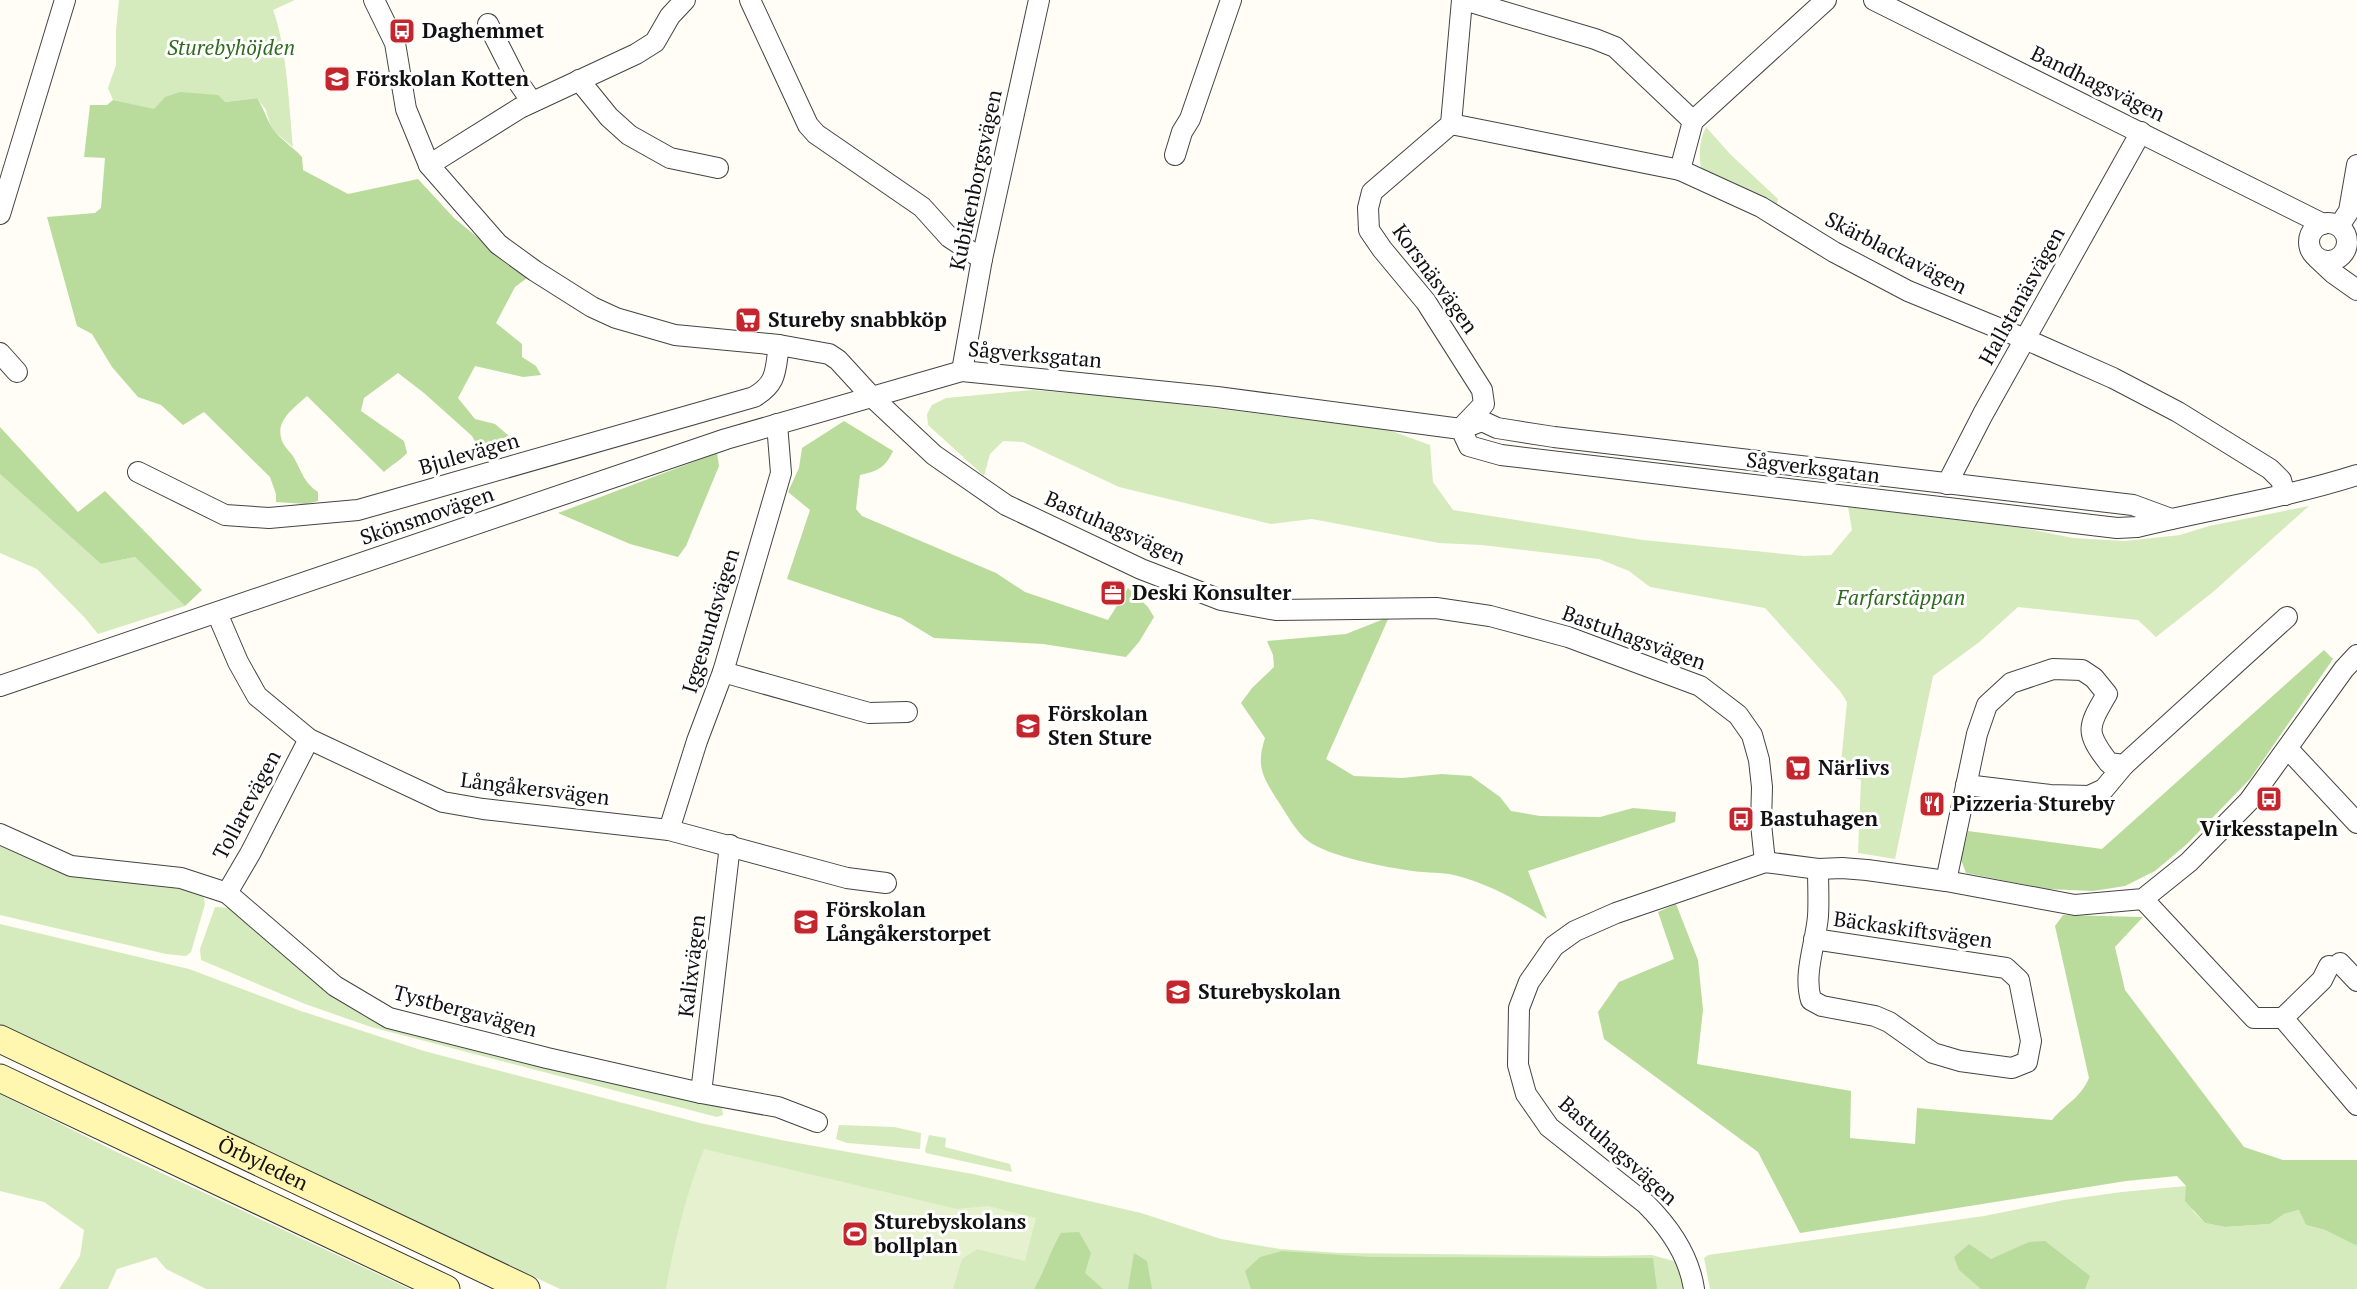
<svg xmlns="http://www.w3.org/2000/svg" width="2357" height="1289" font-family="'PT Serif',serif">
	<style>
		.green { fill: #d5ebbd }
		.forest { fill: #b9dc9c }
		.pitch { fill: #e6f2cf }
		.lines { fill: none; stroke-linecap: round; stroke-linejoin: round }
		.street-casing { stroke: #444; stroke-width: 22 }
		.secondary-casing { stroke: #333; stroke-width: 29 }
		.street { stroke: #fff; stroke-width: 20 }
		.secondary { stroke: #fff6b0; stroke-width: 27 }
		.labels { text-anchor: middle; stroke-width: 6; stroke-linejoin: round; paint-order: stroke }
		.poi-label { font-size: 21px; font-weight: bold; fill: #111; stroke: #fff; text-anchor: start }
		.park-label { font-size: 21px; font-style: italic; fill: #2f6b1f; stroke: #fff }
		.street-label { font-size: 21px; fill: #111; stroke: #fff }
	</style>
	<rect width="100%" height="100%" fill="#fffdf5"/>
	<g class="green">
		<path d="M119,0H295L273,10C287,47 289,107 293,147L275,132L270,124L266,110L257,98L225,102L165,97L154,110L113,100L108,88L116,65V30Z"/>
		<path d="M1706,127L1730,154L1778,199L1775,215L1702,176C1699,158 1698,143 1706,127Z"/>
		<polygon points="1031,390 1110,396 1386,429 1430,445 1433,482 1453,510 1643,540 1804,556 1831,555 1852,530 1848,507 2023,528 2073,538 2125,541 2180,535 2209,526 2309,506 2213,592 2156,637 2138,620 2018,607 1978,643 1933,676 1895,859 1858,853 1861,780 1840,773 1847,702 1840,691 1765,608 1650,587 1629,571 1599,559 1482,545 1439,543 1312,519 1271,524 1119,487 1023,442 1003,441 990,454 984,476 928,425 927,414 932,405 946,398"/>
		<polygon points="0,474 101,564 135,557 185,606 98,634 85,618 37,569 0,553"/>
		<polygon points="0,842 203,893 205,904 191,952 186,956 166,954 0,915"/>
		<polygon points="215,907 230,908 347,1001 704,1102 722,1108 723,1115 717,1117 371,1027 305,1004 201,960 200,949"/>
		<polygon points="0,924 189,969 301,1011 424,1051 700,1123 786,1141 973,1174 1141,1213 1221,1239 1280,1249 1340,1253 1603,1256 1652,1255 1677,1262 1684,1289 560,1289 0,1026"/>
		<polygon points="0,1094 121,1154 410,1289 206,1289 166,1269 156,1257 117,1269 108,1289 59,1289 80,1256 84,1230 44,1202 0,1191"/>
		<polygon points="839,1125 894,1127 921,1133 920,1149 847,1143 836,1139"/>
		<polygon points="929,1135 946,1138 945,1147 1010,1164 1012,1172 926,1153 925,1150"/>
		<polygon points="2186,1186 2193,1211 2205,1223 2225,1227 2270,1224 2284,1214 2300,1210 2306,1225 2325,1230 2357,1246 2357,1289 1710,1289 1704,1258 1708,1255 1984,1216 2064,1200 2122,1192"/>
	</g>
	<g class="forest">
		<path d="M180,92L218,95L225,102L257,98C264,109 267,120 273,129C280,139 293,147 302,157L303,170L348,194L418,179L454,218L527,278L515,287L496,323L522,344V357L536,366L541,375L523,377L475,366L458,398L475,419L495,424L515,441L509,447L483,456L472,436L424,393L398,373L364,398L361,411L404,441L407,453C400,461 391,465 384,472L307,396C293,409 273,422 283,443C285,448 291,452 294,458C302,472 304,483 318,492V501L306,504L276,502V494L270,477L204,412L183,425L161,405L138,397L112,367L92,334L77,326L47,217L95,213L101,208L105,158L84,157L90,105H107L113,100L154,109L165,97Z"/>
		<path d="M844,421L893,451C885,468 878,471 860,475L856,509L862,516L996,573L1025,592L1108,620L1128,588L1148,607L1154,617L1139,642L1126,657L1043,644L934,638L901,618L787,579L810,510L788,492L799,468L802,448Z"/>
		<polygon points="0,427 78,512 105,491 202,590 185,606 135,557 101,564 0,474"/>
		<polygon points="717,453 719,466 686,546 678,557 630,544 558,513"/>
		<path d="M1389,617L1326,759L1354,776L1402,778L1441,774L1471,776L1500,797L1511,811L1540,816L1600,817L1633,808L1676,812L1675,822L1528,871L1547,919C1519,901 1491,885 1458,876C1444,872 1427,873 1413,871C1385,867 1330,857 1308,841C1296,832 1286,813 1278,801C1262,776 1256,766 1265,738L1241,703L1252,688L1274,667L1273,655L1267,641L1346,634Z"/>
		<polygon points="2324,650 2333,659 2250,779 2187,844 2155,871 2125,886 2093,891 2046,889 1966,873 1961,860 1968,831 2102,849"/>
		<path d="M1676,904L1698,960L1703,1010L1697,1064L1851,1091L1850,1138L1915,1144L1917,1108L2052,1120C2067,1102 2079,1100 2089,1078L2055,926L2063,915L2143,917L2115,947L2125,990L2244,1147L2283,1160H2357V1246L2325,1230L2306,1225L2299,1210L2284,1214L2270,1224L2225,1227L2205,1223L2185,1201L2186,1186L2177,1176L2126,1181L1800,1233L1758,1152L1604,1039L1598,1012L1619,982L1674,959L1658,912Z"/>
		<path d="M1079,1232L1091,1253L1085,1273L1103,1289H1034C1045,1271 1050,1251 1061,1233Z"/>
		<polygon points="2045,1241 2090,1276 2085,1289 1981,1289 1959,1270 1954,1257 1969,1244 1991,1259 2029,1242"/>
		<polygon points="1282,1251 1370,1257 1653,1258 1657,1289 1251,1289 1245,1271 1260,1257"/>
		<polygon points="1134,1253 1147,1261 1152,1289 1128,1289"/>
	</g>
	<path class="pitch" d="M704,1149L957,1209L988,1206L1036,1218L1025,1261L977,1249L962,1259L953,1289H667L666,1288C675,1241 686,1194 704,1149Z"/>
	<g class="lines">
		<g class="street-casing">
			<g id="street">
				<polyline points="374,0 395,43 406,109 429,165 498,244 535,271 592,307 616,318 675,335 779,345 829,354 838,360 871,396 934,455 1006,505 1141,569 1221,600 1276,610 1436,608 1490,616 1568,637 1700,686 1738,715 1752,735 1759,760 1762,787 1761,824 1765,862"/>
				<polyline points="750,0 808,125 816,134 922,207 949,237 982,259"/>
				<polyline points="1462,0 1451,124 1372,192 1368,208 1369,230 1382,249 1426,302 1482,390 1484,404 1464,425"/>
				<polyline points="1464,0 1595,39 1615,47 1693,121"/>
				<polyline points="1874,0 2323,224"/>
				<polyline points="488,24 516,79 532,102"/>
				<polyline points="579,80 609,117 629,135 670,158 718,168"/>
				<polyline points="1451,124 1680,170 1761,207 1834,252 1908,291 2025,339 2113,378 2178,412 2270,469 2281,480 2285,495"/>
				<polyline points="1175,155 1182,132 1190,119 1231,0"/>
				<polyline points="429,165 520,108 636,54 655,42 670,16 685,0"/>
				<polyline points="1680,170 1693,121 1826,0"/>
				<polyline points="0,214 65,0"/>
				<circle cx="2328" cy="242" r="19"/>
				<polyline points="2339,226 2349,211 2357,165"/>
				<polyline points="2317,258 2333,273 2357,290"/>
				<polyline points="0,353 17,372"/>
				<polyline points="962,371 982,259 1039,0"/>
				<polyline points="1461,429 1482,421 1497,428 1554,437 2133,505 2171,519"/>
				<path d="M138,472L225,515L269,518L358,510L754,397C778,383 775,370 779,345"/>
				<polyline points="1947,484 1983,414 2141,132"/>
				<polyline points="217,613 238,662 257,696 309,739 443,802 483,809 669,830 847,878 886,883"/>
				<polyline points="723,672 869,713 907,712"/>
				<path d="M0,686L726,439L962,371L1217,397L1461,429L1469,446L1501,455L2117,528L2137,527C2210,509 2285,498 2357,475"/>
				<polyline points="2288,749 2357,823"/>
				<polyline points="1966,785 2050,795 2089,796 2104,789 2124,765"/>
				<polyline points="669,830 697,741 723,672 781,473 777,424"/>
				<polyline points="0,834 71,866 181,878 227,893 335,986 389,1018 547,1058 701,1093 778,1107 817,1122"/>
				<path d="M1946,881L1977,734L1987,705L2011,683L2053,669L2082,670L2094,678L2107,694C2088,727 2084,731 2109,763L2124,765L2287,617"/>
				<polyline points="227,893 251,852 309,739"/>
				<polyline points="2143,899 2254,1018 2283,1018 2322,980 2329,966"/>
				<path d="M1814,939L2006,968L2019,980L2031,1041L2027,1062L2012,1068L1960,1061L1933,1053L1889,1022L1875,1016L1822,1006L1811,1000C1803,973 1816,943 1818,916C1819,901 1818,885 1818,869"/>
				<polyline points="2340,963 2357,981"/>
				<polyline points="2283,1018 2357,1105"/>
				<polyline points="701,1093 730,845"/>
				<path d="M1694,1289C1689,1255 1670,1228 1646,1204L1549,1127L1526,1094L1518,1065L1519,1008L1529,982L1554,946L1575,931L1616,913L1765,862L1818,869L1842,868L1867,870L1946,881L2075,905L2143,899L2189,862L2249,801L2344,669L2357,655"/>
			</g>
		</g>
		<g class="secondary-casing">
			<g id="secondary">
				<path id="s1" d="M0,1039L526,1289"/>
				<polyline points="0,1078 446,1289"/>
			</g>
		</g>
		<use href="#street" class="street"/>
		<use href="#secondary" class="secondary"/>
	</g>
	<defs>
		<g id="bus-square" transform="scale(1.35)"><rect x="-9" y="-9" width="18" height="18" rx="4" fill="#c4262e" stroke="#fff"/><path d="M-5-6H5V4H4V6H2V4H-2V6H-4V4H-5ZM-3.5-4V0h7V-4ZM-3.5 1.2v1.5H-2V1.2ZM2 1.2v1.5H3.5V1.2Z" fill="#fff"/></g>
		<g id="school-square" transform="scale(1.35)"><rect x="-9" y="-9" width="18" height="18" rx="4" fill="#c4262e" stroke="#fff"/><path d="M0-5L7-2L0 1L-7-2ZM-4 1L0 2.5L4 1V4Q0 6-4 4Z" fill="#fff"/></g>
		<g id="supermarket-square" transform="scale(1.35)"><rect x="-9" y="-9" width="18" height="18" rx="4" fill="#c4262e" stroke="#fff"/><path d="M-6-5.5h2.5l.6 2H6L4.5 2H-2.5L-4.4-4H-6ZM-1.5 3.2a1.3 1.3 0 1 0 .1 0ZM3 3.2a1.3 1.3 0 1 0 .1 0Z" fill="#fff"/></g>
		<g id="office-square" transform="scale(1.35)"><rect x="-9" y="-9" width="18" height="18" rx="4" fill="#c4262e" stroke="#fff"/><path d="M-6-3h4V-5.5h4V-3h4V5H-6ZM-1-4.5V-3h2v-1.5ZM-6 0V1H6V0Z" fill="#fff"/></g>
		<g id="restaurant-square" transform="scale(1.35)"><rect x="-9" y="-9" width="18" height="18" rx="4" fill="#c4262e" stroke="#fff"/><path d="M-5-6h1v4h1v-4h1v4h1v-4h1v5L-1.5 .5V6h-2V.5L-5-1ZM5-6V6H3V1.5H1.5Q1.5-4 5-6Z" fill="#fff"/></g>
		<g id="stadium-square" transform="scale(1.35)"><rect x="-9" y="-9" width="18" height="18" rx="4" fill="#c4262e" stroke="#fff"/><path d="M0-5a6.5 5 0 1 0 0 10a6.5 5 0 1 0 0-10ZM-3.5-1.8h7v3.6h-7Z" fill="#fff"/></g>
	</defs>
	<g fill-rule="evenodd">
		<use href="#bus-square" x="402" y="31"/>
		<use href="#school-square" x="337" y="79"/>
		<use href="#supermarket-square" x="748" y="320"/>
		<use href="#office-square" x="1113" y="593"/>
		<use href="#school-square" x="1028" y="726"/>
		<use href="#supermarket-square" x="1798" y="768"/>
		<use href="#bus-square" x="2269" y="799"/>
		<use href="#restaurant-square" x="1932" y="804"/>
		<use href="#bus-square" x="1741" y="819"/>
		<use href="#school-square" x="806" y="922"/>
		<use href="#school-square" x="1178" y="992"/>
		<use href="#stadium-square" x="855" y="1234"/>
	</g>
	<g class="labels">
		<g class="poi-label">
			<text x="422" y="38">Daghemmet</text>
			<text x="356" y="86">Förskolan Kotten</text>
			<text x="768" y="327">Stureby snabbköp</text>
			<text x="1132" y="600">Deski Konsulter</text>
			<text x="1048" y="721">Förskolan<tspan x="1048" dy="24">Sten Sture</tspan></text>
			<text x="1818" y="775">Närlivs</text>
			<text x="1952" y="811">Pizzeria Stureby</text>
			<text x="1760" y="826">Bastuhagen</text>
			<text x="2269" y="836" text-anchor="middle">Virkesstapeln</text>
			<text x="826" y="917">Förskolan<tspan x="826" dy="24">Långåkerstorpet</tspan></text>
			<text x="1198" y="999">Sturebyskolan</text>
			<text x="874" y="1229">Sturebyskolans<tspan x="874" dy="24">bollplan</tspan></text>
		</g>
		<g class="park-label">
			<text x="231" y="55">Sturebyhöjden</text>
			<text x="1901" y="605">Farfarstäppan</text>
		</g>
		<g class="street-label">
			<text transform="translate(2098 84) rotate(26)" y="7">Bandhagsvägen</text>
			<text transform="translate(976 180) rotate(-78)" y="7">Kubikenborgsvägen</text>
			<text transform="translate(1896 253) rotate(27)" y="7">Skärblackavägen</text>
			<text transform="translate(1435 279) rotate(54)" y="7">Korsnäsvägen</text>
			<text transform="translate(2022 296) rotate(-61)" y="7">Hallstanäsvägen</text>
			<text transform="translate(1035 355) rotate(5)" y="7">Sågverksgatan</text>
			<text transform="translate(469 454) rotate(-16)" y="7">Bjulevägen</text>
			<text transform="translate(1813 468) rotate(7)" y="7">Sågverksgatan</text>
			<text transform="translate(427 516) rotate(-19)" y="7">Skönsmovägen</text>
			<text transform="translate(1115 528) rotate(24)" y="7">Bastuhagsvägen</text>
			<text transform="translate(711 621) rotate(-73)" y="7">Iggesundsvägen</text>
			<text transform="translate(1634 638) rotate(20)" y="7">Bastuhagsvägen</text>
			<text transform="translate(535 789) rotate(7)" y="7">Långåkersvägen</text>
			<text transform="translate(247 805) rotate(-62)" y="7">Tollarevägen</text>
			<text transform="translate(1913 930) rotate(8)" y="7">Bäckaskiftsvägen</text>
			<text transform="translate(692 966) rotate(-83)" y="7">Kalixvägen</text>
			<text transform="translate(465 1011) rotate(15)" y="7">Tystbergavägen</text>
			<text transform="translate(1618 1151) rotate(42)" y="7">Bastuhagsvägen</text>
			<text dy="7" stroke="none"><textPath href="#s1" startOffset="291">Örbyleden</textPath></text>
		</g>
	</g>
</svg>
